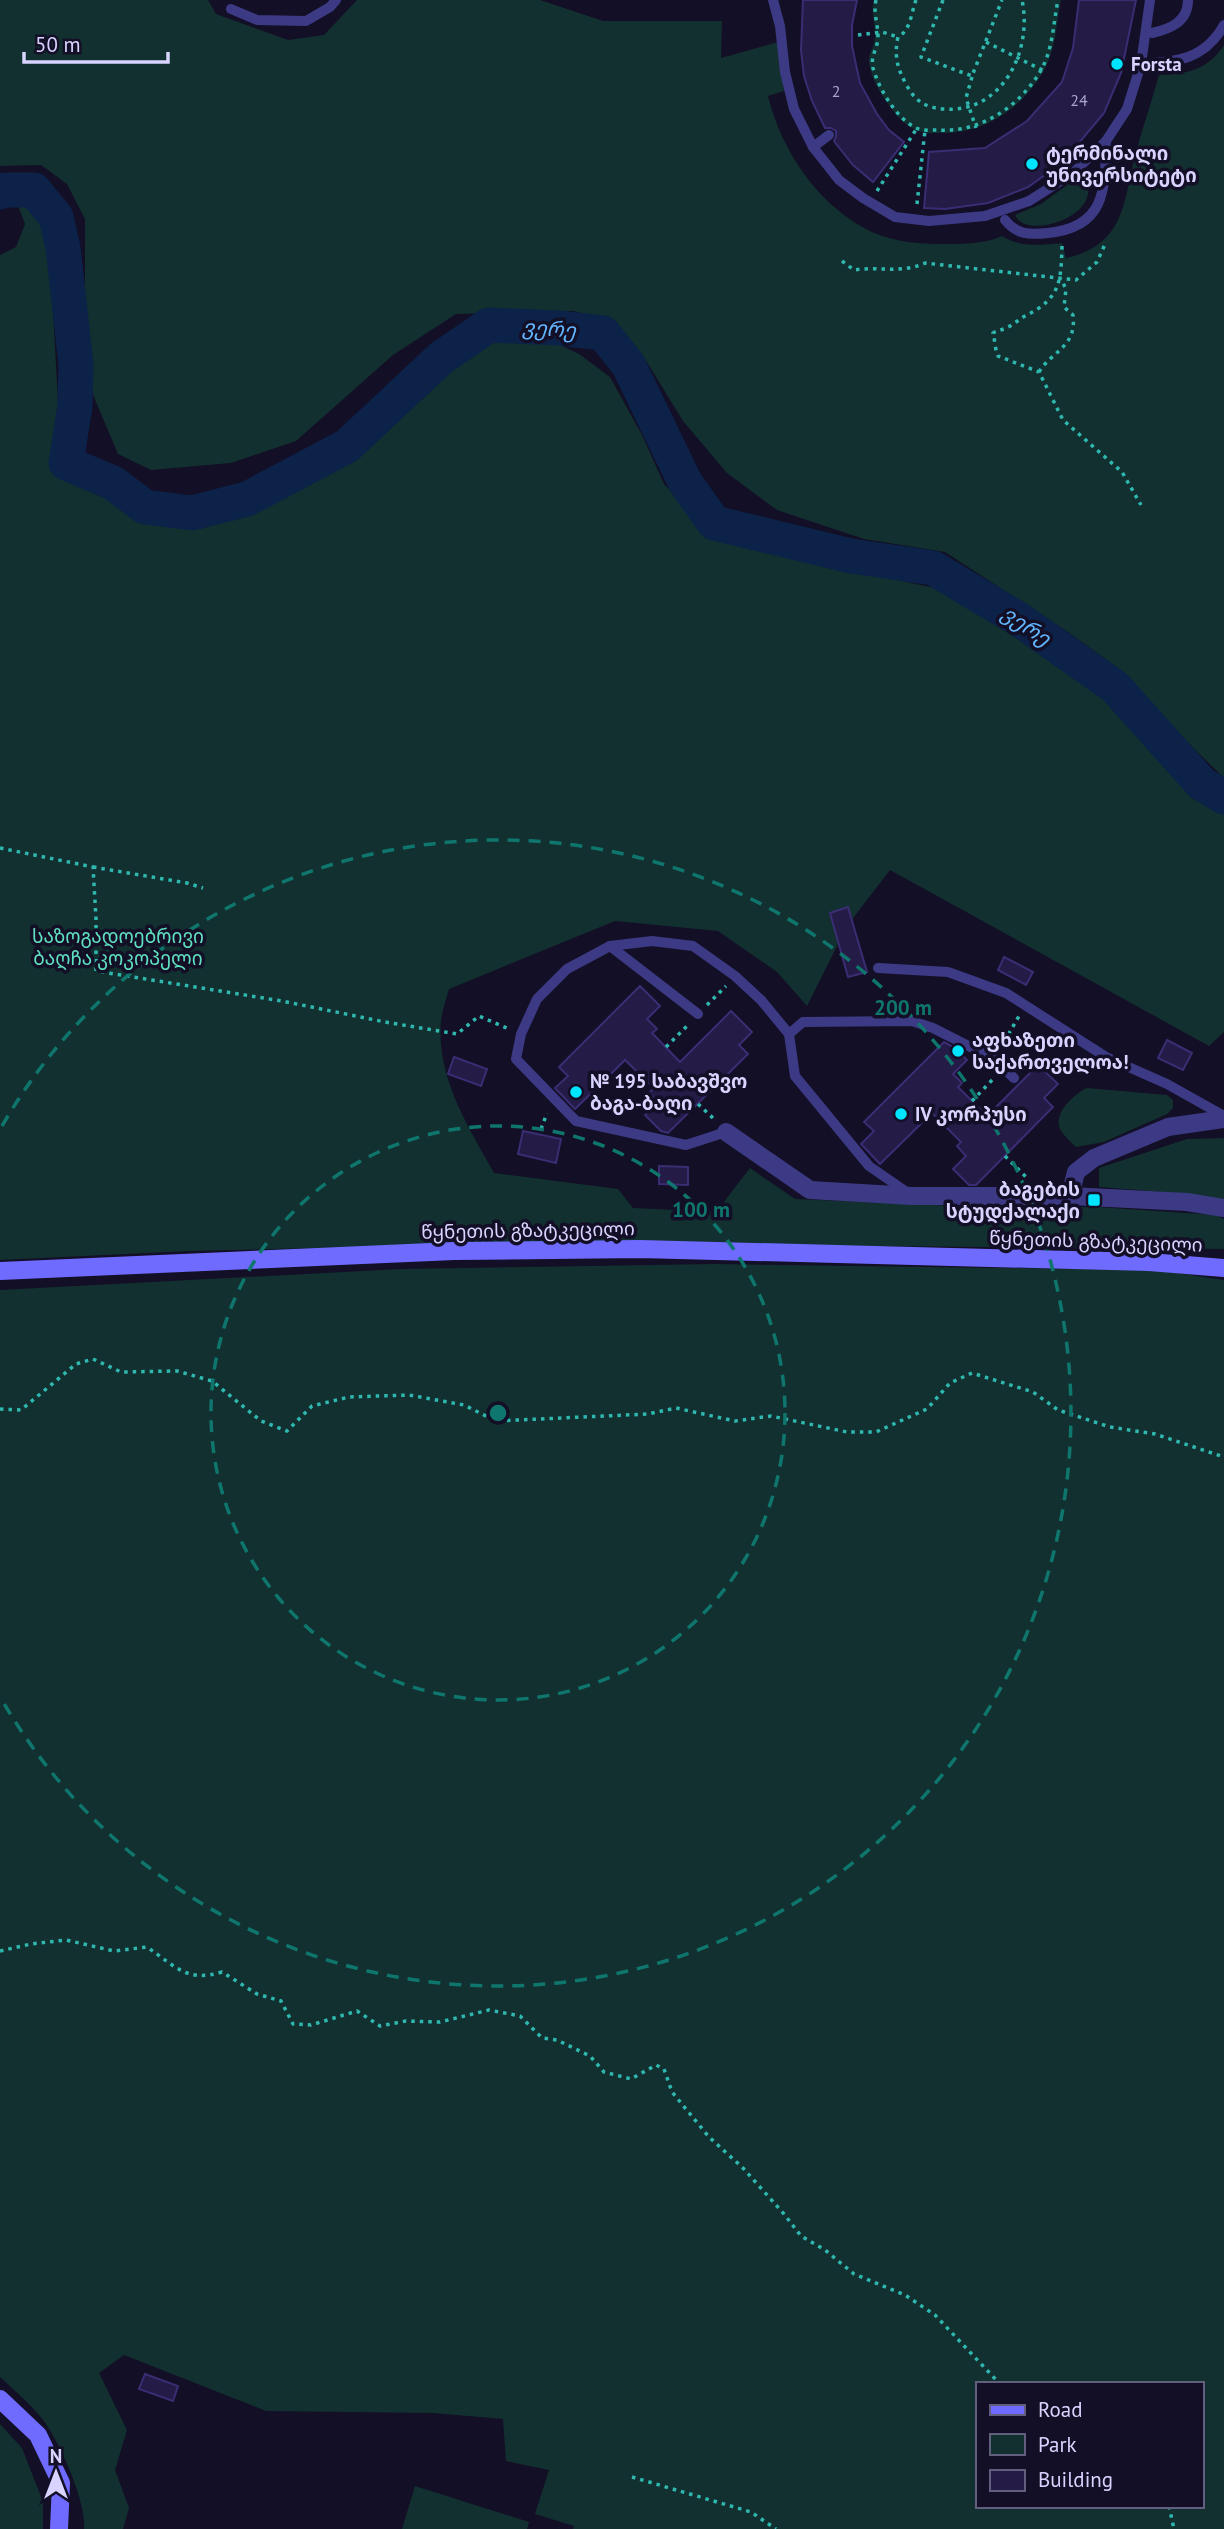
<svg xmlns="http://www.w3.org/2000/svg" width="1224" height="2529" font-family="'PT Sans','Noto Sans Georgian',sans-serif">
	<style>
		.green { fill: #12302f; fill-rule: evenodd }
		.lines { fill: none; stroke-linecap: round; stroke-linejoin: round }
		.river { stroke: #0c2248; stroke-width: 35 }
		.building { fill: #241b47; stroke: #3b2d73; stroke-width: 2 }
		.path { stroke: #2fb8b0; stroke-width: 3.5; stroke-dasharray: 3.5 5; stroke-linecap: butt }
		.lane { stroke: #3d3a85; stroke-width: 10 }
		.street { stroke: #3d3a85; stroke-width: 18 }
		.secondary { stroke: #6f6bff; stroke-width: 18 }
		.ring { fill: none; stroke: #0f766e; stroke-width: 3.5; stroke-dasharray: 12 9 }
		.poi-dot { fill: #00e5ff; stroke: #130f26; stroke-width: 2.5 }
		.labels { text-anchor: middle; stroke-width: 7; stroke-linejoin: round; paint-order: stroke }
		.number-label { font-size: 16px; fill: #aca6d1 }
		.poi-label { font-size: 19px; font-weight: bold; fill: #d9d4ff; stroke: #130f26; text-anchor: start }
		.park-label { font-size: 19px; fill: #5fe0c0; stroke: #130f26 }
		.street-label { font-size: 19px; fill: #d9d4ff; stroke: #130f26 }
		.water-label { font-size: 21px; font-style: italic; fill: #62b6ff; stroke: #130f26 }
		.centre { fill: #0f766e; stroke: #130f26; stroke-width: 3.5 }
		.ring-label { font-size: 21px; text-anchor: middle; font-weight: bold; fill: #0f766e; stroke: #130f26; stroke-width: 7; stroke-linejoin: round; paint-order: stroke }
	</style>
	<rect width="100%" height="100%" fill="#130f26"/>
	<g class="green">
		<path d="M0,0H208L216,14L288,40L324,35L357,0H540L603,21H722L721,58L778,42L784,91L768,96C782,153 820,208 874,233C896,242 920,244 943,244C962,244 985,244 1002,236C1022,248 1039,245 1062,243L1066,258C1128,244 1123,198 1137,148C1144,124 1152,100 1159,75C1187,74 1208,70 1224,45V778L1147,703L1122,671L1065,630L945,552L864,539L777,510L727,473L683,421L645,359L620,327L574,311L456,314L393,355L296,441L231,463L151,470L118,454L88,383L85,324V219L67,184L41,165L0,166Z"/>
		<path d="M874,0H1061C1056,24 1056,51 1043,72C1022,108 985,133 943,133C932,133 922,134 912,128C902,123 896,114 889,105C880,93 871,78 869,62C868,53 875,46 875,37C876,23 870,13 874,0Z"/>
		<path d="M1085,172C1087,179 1089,187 1088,194C1084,221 1025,238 1015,215L1041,204Z"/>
		<path d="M16,200H27L48,218L59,420L88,473L122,501L148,515L202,519L261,508L343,460L440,376L492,338L541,336L579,354L610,377L642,435L664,484L718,541L939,589L1049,653L1117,709L1179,778L1224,813V1032L1209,1046L890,870L847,926L807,1006L777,972L718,931L615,921L449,989C446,1000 442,1011 441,1021C436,1077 468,1126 494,1173L618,1189L633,1208L716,1212L750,1168L795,1199L1000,1208L1098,1207L1216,1215L1224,1219V1249L523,1243L189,1251L0,1260V255L16,247L25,224Z"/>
		<path d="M1087,1088L1167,1095L1173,1100V1108L1167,1114L1104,1142L1076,1147C1071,1142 1063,1135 1060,1129C1053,1113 1074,1094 1087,1088Z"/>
		<polygon points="1224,1138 1224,1201 1188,1194 1099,1187 1099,1168 1187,1139"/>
		<path d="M714,1264L1156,1270L1224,1280V2529H573L574,2526L535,2514L549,2470L506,2461L503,2419L433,2413L266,2411L124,2355L99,2373L127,2430L115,2470L129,2508L123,2529H84C87,2502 57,2435 39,2415C27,2401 13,2389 0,2377V1290L401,1269ZM977,2384H1201V2506H977Z"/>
		<polygon points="0,2424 22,2448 43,2502 43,2529 0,2529"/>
		<polygon points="415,2486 529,2522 527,2529 402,2529"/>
	</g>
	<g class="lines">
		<polyline class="river" points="0,192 5,190 34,190 56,217 63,248 76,364 75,406 66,463 113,483 145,507 192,513 247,499 347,446 441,358 489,325 559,328 603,333 628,364 685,482 714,523 851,556 933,568 1020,620 1115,687 1202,784 1224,797"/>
	</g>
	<g class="building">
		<polygon points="803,0 857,0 852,25 852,46 860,83 877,114 889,130 904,142 873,182 853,165 837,145 834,141 836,137 836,131 831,128 825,128 812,101 804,76 801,50"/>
		<polygon points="1079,0 1136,0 1121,73 1104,113 1063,162 1028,187 988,203 945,209 924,208 929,152 985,148 1027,121 1062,82 1073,48"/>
		<polygon points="848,907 867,972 848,977 830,913"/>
		<polygon points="1004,957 1033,972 1026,985 998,970"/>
		<polygon points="640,986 660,1006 647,1019 657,1029 652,1033 680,1062 731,1011 752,1032 739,1045 748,1054 668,1133 661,1131 645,1115 658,1102 649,1093 654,1088 625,1060 575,1109 555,1088 568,1076 559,1067"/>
		<polygon points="1167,1040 1192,1053 1183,1070 1158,1058"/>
		<polygon points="944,1042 955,1048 967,1060 953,1074 962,1083 958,1087 987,1116 1038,1065 1058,1084 1044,1098 1053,1107 976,1185 969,1185 953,1169 966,1156 957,1146 961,1142 932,1113 880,1164 861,1144 874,1131 864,1122"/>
		<polygon points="454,1057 487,1069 481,1086 448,1074"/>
		<polygon points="523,1131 561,1139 556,1163 518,1154"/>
		<polygon points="659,1166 688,1167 688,1185 659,1184"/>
		<polygon points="145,2374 178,2386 173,2401 139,2389"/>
	</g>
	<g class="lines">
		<g class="path">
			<path d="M876,0C873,13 878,24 878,37C878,48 870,56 873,68C879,89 896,118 916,128C923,131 931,130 938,130C979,133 1018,108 1040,72C1053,50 1053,25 1058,0"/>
			<path d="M916,0C911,13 911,30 898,37C894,55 897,68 906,84C915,101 924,107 943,109C1002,114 1033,51 1022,0"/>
			<polyline points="943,0 921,57 972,76 1002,0"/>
			<polyline points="858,35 882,32 898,37"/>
			<polyline points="986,42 1044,71"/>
			<polyline points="972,77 966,98 976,128"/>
			<polyline points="877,191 917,128"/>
			<polyline points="917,204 925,130"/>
			<path d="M1062,246C1061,280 1061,298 1027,315C1020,318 1015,324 1008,327C1003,330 998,330 993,333C995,340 995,350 998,356L1039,372L1063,420L1122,472L1141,505"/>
			<path d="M842,261L854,270C879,266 901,274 925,263L1076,280L1097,262L1106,242"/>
			<path d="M1039,372C1052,351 1077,347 1073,315L1064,307L1066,289L1061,279"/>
			<polyline points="0,848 93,867 96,919 96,971 282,1001 385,1022 457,1034 479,1016 509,1029"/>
			<polyline points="93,867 187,883 203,888"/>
			<polyline points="707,1005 726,986"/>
			<polyline points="666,1047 689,1024"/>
			<polyline points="1000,1049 1019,1016"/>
			<polyline points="972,1101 995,1077"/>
			<polyline points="698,1104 714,1119"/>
			<polyline points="541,1129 547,1113"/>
			<polyline points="1005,1156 1028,1179"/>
			<polyline points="0,1409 21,1410 76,1364 93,1359 121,1372 177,1371 212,1381 261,1421 287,1431 312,1406 349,1397 409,1395 464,1405 496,1421 648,1414 676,1408 735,1421 771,1416 847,1432 876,1432 927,1409 950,1383 972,1373 1033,1392 1058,1410 1110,1427 1155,1434 1224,1457"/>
			<path d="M0,1951L31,1944L66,1940L114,1951L147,1947C175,1966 187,1983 222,1972L257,1994L281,2001L293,2024L311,2025L357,2011L380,2026L406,2021L440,2022L489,2010L520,2016L542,2038L557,2040L590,2056L604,2072L631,2079L656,2065L664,2069L672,2092L709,2137L743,2168L784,2214L801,2236L825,2250L854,2274L905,2295L935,2315L1000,2384"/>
			<polyline points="632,2477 751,2512 776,2529"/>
			<polyline points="1169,2506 1174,2529"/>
		</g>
		<g class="lane">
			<polyline points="773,0 780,26 785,72 794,109 813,147 839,180 863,198 895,217 929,221 985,216 1029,201 1073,173 1106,141 1127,109 1141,64 1150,0"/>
			<polyline points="231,9 257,20 306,21 330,7 336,0"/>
			<path d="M1152,33C1170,29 1188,22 1188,0"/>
			<path d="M1141,64C1178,62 1205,59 1224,25"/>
			<polyline points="813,147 829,135"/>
			<path d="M1005,220C1017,235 1029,235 1048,233C1106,227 1105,190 1106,141"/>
			<polyline points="610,946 698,1014"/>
			<polyline points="878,968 948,972 1006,993 1106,1057 1167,1084 1224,1116"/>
			<polyline points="789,1034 803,1022 912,1021 933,1028 994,1059 1014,1078"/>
			<polyline points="726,1132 686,1145 576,1121 516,1059 521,1034 537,999 567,969 610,946 652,941 693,946 735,976 761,1000 789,1034 795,1076 869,1166 911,1195"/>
		</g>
		<g class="street">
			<polyline points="726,1132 810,1190 912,1196 1070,1196 1187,1202 1224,1208"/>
			<polyline points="1070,1196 1076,1172 1094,1158 1168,1127 1224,1119"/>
		</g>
		<g class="secondary">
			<polyline points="0,1271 454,1251 640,1249 1149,1262 1224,1268"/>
			<polyline points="0,2399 38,2435 61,2483 59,2529"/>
		</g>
	</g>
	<g class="ring">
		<circle cx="498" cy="1413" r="287"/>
		<path d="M2 1126A573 573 0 1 1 2 1700"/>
	</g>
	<g class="poi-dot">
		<circle cx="1117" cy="64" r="7"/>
		<circle cx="1032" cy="164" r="7"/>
		<circle cx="958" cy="1051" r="7"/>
		<circle cx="576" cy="1092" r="7"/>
		<circle cx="901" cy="1114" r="7"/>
		<rect x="1087" y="1193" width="14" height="14" rx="3.5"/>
	</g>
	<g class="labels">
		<g class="number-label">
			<text x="836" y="97">2</text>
			<text x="1079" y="106">24</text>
		</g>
		<g class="poi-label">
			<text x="1131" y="71">Forsta</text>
			<text x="1046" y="160">ტერმინალი<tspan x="1046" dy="22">უნივერსიტეტი</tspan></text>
			<text x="972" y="1047">აფხაზეთი<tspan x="972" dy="22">საქართველოა!</tspan></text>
			<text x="590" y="1088">№ 195 საბავშვო<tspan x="590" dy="22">ბაგა-ბაღი</tspan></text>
			<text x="915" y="1121">IV კორპუსი</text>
			<text x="1080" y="1196" text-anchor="end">ბაგების<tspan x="1080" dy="22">სტუდქალაქი</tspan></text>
		</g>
		<g class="park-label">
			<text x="118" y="943">საზოგადოებრივი<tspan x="118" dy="22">ბაღჩა კოკოპელი</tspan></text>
		</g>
		<g class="street-label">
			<text transform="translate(528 1230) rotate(-1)" y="7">წყნეთის გზატკეცილი</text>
			<text transform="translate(1096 1241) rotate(2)" y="7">წყნეთის გზატკეცილი</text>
		</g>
		<g class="water-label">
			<text transform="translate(549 329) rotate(4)" y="7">ვერე</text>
			<text transform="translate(1026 626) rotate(34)" y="7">ვერე</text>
		</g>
	</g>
	<circle cx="498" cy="1413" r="10" class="centre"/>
	<g class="ring-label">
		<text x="903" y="1015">200 m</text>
		<text x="701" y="1217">100 m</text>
	</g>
	<rect x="976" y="2382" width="228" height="126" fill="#130f26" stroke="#625e7d" stroke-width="2"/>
	<rect x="990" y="2405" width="35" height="10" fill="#6f6bff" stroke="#625e7d" stroke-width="2"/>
	<text x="1038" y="2417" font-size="21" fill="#d9d4ff">Road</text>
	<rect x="990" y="2434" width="35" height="21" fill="#12302f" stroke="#625e7d" stroke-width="2"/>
	<text x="1038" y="2452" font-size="21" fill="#d9d4ff">Park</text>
	<rect x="990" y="2470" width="35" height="21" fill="#241b47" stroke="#625e7d" stroke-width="2"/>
	<text x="1038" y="2487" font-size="21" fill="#d9d4ff">Building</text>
	<g transform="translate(56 2473)" stroke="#130f26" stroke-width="5" paint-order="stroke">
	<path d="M0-5L12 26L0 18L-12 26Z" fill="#d9d4ff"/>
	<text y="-10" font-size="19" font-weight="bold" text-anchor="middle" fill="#d9d4ff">N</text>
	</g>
	<path d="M24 52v10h144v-10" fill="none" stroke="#d9d4ff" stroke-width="3.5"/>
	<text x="35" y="52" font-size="21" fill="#d9d4ff" stroke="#130f26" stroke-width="5" paint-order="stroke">50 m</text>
</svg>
